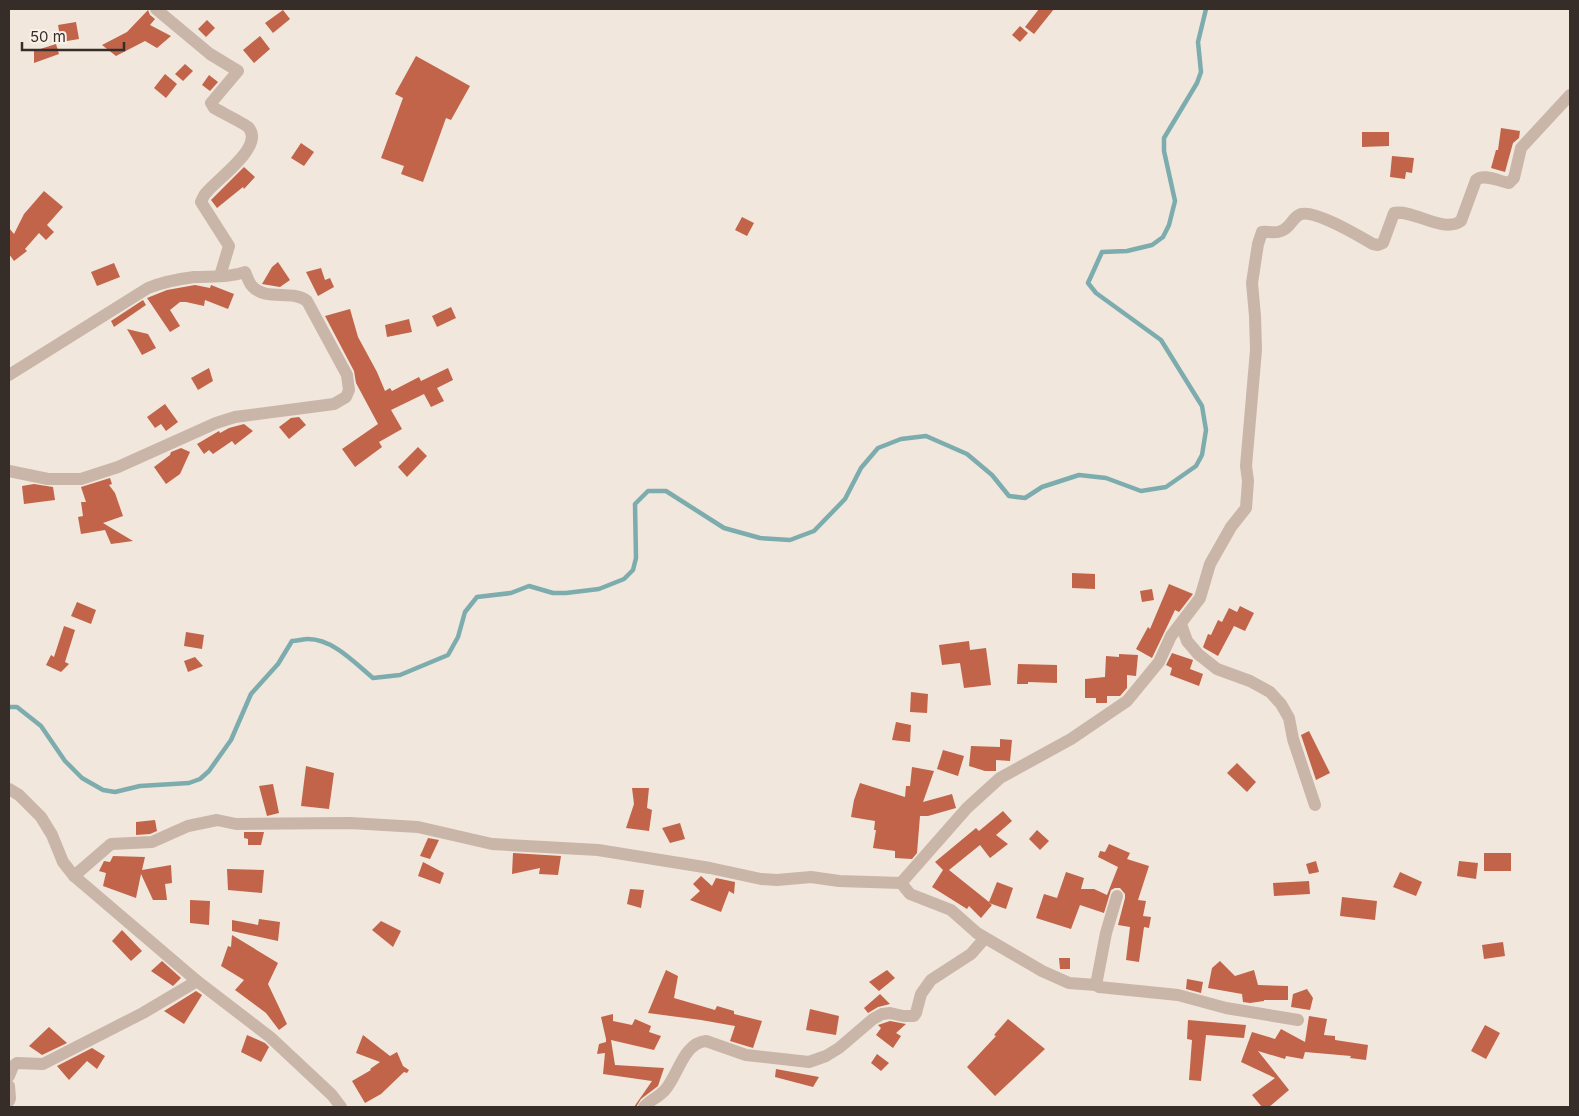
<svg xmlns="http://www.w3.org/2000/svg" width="1579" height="1116" font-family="Inter,sans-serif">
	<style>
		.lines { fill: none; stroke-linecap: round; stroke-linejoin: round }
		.stream { stroke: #7cacad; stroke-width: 4.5 }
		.building { fill: #c16449 }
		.minor { stroke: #c9b6a8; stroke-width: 12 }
	</style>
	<rect width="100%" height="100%" fill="#f1e7dc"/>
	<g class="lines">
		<path class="stream" d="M9,707H17L41,726L65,761L82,778L103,790L115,792L140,786L189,783L200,779L209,771L231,740L251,694L278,664L292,641C297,641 303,639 308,639C333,639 355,663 373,678L400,675L448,655L458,637L465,612L477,597L511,593L529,586L553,593H566L599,589L624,579L633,570L636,558L635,504L648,491H666L724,528L760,538L790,540L814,531L845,499L861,468L878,448L901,439L926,436L967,454L992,475L1009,496L1025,498L1042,487L1079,475L1106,478L1141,491L1166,487L1196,466L1202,455L1206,430L1202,406L1161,340L1096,293L1088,283L1102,252L1127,251L1152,245L1163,237L1169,225L1175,201L1164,151V138L1197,83L1201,72L1198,42L1206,9"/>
	</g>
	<g class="building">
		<polygon points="1039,9 1054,9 1034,34 1025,27"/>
		<polygon points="148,10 150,15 155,19 150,25 171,36 157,48 145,41 116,56 102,45 127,32"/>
		<polygon points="283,10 290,19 273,33 265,23"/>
		<polygon points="207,20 215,28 206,37 198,29"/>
		<polygon points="76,22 79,39 61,42 58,25"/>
		<polygon points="1020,26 1028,33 1020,42 1012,35"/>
		<polygon points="260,36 270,49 254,63 243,50"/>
		<polygon points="56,44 59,54 34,63 34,51"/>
		<polygon points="416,56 470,86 451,120 446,118 423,182 401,174 404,166 381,158 403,98 395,94"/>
		<polygon points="185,64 193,71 183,81 175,74"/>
		<polygon points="165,74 177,84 166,98 154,88"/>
		<polygon points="209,75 218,82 210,91 202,85"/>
		<polygon points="1501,128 1520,131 1519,138 1513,143 1505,172 1491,168 1496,150 1498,150"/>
		<polygon points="1362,132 1389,132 1389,146 1362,147"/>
		<polygon points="301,143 314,152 304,166 291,158"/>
		<polygon points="1392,156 1414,158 1412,173 1406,172 1405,179 1390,177"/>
		<polygon points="244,167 255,177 244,189 243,187 217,208 211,200"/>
		<polygon points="44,191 63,207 47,225 54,232 46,240 39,233 25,249 27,251 14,261 9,254 9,228 14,234 24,214"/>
		<polygon points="742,217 754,223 747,236 735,230"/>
		<polygon points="278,262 290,280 280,287 262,284 272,267"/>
		<polygon points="114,263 120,277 97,286 91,272"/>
		<polygon points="321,268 325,280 330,278 334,287 318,296 306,272"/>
		<polygon points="195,285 210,288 211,285 234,294 228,309 205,300 204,306 186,302 180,302 170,310 180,326 170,332 147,298 167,290"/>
		<polygon points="143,300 146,305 114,327 111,321"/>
		<polygon points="451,307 456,318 437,327 432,316"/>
		<polygon points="350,309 358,337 377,372 385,391 390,388 392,391 419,377 421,381 448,368 453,380 437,388 444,401 431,407 424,394 391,410 402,429 379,442 382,447 355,467 342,449 378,424 356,383 354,371 325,316"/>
		<polygon points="409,319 412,332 387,337 385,325"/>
		<polygon points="127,329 148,334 156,348 142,355"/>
		<polygon points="209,368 213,381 198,390 191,378"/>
		<polygon points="165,404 178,422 166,431 161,424 155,428 147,417"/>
		<polygon points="299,417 306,425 289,439 279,427 291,418"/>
		<polygon points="244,424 253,431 235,445 232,441 213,454 209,450 204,454 197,444 219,431 220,433 229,428"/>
		<polygon points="418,447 427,456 407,477 398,467"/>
		<polygon points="181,448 190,452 180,474 166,484 154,467 170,455 171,452"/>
		<polygon points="110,478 112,484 109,485 115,493 123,516 103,523 133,541 111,544 105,530 81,534 78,517 83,516 81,502 86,502 81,487"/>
		<polygon points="34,484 53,487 55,500 24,504 22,486"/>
		<polygon points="1072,573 1095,574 1095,589 1072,588"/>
		<polygon points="1169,584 1193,594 1179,612 1175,610 1152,658 1136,649 1148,627 1150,629"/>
		<polygon points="1152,589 1154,600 1142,602 1140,591"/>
		<polygon points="77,602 96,610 91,624 71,616"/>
		<polygon points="1240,606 1254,613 1245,631 1234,626 1218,656 1204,648 1203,647 1208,634 1211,635 1218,620 1222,622 1229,608 1237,612"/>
		<polygon points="64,626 75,630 65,662 69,664 61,672 46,665 51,655 54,657"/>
		<polygon points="186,632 204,635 202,649 184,646"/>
		<polygon points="969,641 970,650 986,648 991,685 964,688 960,663 942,665 939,645"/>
		<polygon points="1172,653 1193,660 1190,669 1203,674 1199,686 1170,675 1172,668 1166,665"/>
		<polygon points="1119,654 1138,655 1136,676 1127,675 1127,688 1120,696 1107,696 1107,703 1096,703 1096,698 1085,698 1085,679 1105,677 1106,656 1119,657"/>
		<polygon points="195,657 203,666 188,672 184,661"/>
		<polygon points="1018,664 1057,665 1057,683 1028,682 1028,684 1017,684"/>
		<polygon points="911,692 928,694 927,713 910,712"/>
		<polygon points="896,722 911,725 910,742 892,740"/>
		<polygon points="1309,731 1330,773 1316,780 1301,735"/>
		<polygon points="1000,739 1012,740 1010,761 996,760 996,771 985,771 969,766 971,746 1000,747"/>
		<polygon points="943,750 964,756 958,776 937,769"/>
		<polygon points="1237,763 1256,782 1247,792 1227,773"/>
		<polygon points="306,766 334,773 329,809 301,806"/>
		<polygon points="912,767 934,771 923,802 952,794 956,808 928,816 920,816 917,853 912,859 895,858 895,851 873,848 876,830 874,830 875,821 851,817 854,800 860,783 905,797 906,786 910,786"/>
		<polygon points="273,784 279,813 267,816 259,786"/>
		<polygon points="632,788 649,788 647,808 652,810 649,831 626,828 634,804"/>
		<polygon points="1003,811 1012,821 996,835 1008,844 990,858 980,845 949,870 989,902 997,882 1013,888 1006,909 989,903 992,905 981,918 969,906 967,909 932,887 943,870 935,862 976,828 979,831"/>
		<polygon points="155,820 157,831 150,834 136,835 136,822"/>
		<polygon points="680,823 685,839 670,843 662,828"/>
		<polygon points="1037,830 1049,841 1040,850 1029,839"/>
		<polygon points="244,832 264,832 261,845 248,845 248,839 244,838"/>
		<polygon points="428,838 439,840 430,859 420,856"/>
		<polygon points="1109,844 1130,853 1127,859 1149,866 1138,900 1146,901 1143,916 1151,917 1149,928 1144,927 1139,962 1126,960 1130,927 1118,925 1125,898 1125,894 1120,888 1115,888 1111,890 1104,913 1080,905 1071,929 1036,918 1044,894 1057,898 1066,872 1084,878 1081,889 1094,889 1107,895 1118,867 1098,857 1100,851 1105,852"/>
		<polygon points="513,853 561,856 558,875 539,874 540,868 512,874"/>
		<rect x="1484" y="853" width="27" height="18"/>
		<polygon points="113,856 145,857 142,870 171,865 172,883 165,884 167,900 153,900 141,874 136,898 103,886 106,873 99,871 104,861 110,862"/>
		<polygon points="1316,861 1319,872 1309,874 1306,864"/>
		<polygon points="1459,861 1478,863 1476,879 1457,876"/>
		<polygon points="423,862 444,873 440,884 418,876"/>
		<polygon points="227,869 264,870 262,893 228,890"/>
		<polygon points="1400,872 1422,882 1416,896 1393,887"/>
		<polygon points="701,876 712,886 716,878 735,882 734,894 729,891 721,912 690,900 700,891 693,884"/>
		<polygon points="1309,881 1310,894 1274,896 1273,883"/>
		<polygon points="630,889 644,890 641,908 627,904"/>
		<polygon points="1342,897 1377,901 1375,920 1340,916"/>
		<polygon points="190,900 210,901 209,925 190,923"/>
		<polygon points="259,919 280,922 278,941 232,931 232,920 258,925"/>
		<polygon points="381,921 401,931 393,947 372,930"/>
		<polygon points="122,930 142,951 131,961 112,941"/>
		<polygon points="232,935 278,963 268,984 287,1024 279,1030 266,1013 235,990 244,980 221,966 228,946 231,947"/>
		<polygon points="1503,942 1505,956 1484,959 1482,945"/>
		<polygon points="1059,958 1070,958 1070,969 1060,969"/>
		<polygon points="162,961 181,978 173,986 151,971"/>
		<polygon points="1220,961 1235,976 1254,970 1258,985 1288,986 1288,1000 1264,1000 1264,1001 1250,1003 1243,1002 1242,994 1208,988 1212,968"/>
		<polygon points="666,970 678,976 674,998 715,1010 717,1006 734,1011 734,1014 762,1021 753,1048 730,1041 735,1026 701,1020 648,1013"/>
		<polygon points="887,970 895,978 879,991 869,982"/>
		<polygon points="1187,979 1203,982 1201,993 1186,989"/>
		<polygon points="1307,989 1313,998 1310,1010 1291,1007 1293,994"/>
		<polygon points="196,991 202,995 184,1024 164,1011"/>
		<polygon points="880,994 890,1004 878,1007 868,1013 864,1008"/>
		<polygon points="810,1009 839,1016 836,1035 806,1030"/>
		<polygon points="613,1014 613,1021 632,1025 635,1019 651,1026 649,1032 661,1036 654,1050 611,1040 615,1065 664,1068 658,1086 641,1099 636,1107 634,1107 652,1081 603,1074 605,1053 597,1054 599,1044 606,1042 606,1039 601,1017"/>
		<polygon points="1309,1016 1327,1019 1324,1035 1335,1036 1335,1040 1368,1045 1366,1060 1350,1058 1351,1056 1305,1052 1303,1059 1286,1056 1285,1059 1258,1051 1289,1090 1269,1107 1262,1107 1252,1095 1275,1078 1241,1062 1252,1032 1275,1039 1281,1029 1305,1042"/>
		<polygon points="1008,1019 1045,1049 995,1096 967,1067 996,1036 994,1035"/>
		<polygon points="1188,1020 1246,1025 1244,1038 1206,1035 1201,1081 1189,1080 1192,1040 1187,1039"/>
		<polygon points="890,1021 906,1024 896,1033 901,1036 893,1048 876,1035 881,1028 878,1025"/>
		<polygon points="1485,1025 1500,1033 1486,1059 1471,1051"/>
		<polygon points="49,1027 67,1043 42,1055 29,1046"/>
		<polygon points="247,1035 265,1043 269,1047 261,1062 241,1052"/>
		<polygon points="363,1035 390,1056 397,1052 403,1066 409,1070 407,1073 404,1072 381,1094 365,1103 352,1081 371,1070 370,1069 380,1062 356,1053"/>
		<polygon points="92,1048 105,1056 97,1069 87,1061 69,1080 57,1066"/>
		<polygon points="877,1054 889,1063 881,1071 871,1063"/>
		<polygon points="776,1069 819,1077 813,1087 775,1077"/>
	</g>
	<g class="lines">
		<g class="minor">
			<path d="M156,9L210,54L238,71L211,103L214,108C221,112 245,124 248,127C266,146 217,179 207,192C204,194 203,198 201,202L229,246L220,276"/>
			<path d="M9,375L148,288C163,282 178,279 194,277C211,276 229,278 245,272C247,276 249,283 252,286C266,302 292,289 307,301L347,375L349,390L346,397L334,404L235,417L216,423L118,467L81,479H48L9,471"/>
			<polyline points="1181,624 1187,641 1198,654 1217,669 1250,681 1270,692 1281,704 1289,718 1293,739 1315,805"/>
			<polyline points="9,789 19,795 41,817 52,835 63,862 74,876 197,981 270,1037 332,1095 341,1107"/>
			<polyline points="74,876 111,844 152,842 188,826 217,820 236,824 350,823 418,827 492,844 598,850 710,868 761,879 777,880 811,877 839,881 901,883"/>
			<path d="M1117,896L1106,933L1096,985L1069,983L1042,971L977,933L951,910L910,894L901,883L967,808L1000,778L1071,739L1127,701L1159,662L1171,636L1200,598L1210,564L1231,527L1246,508L1248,481L1246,466L1256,350L1255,316L1252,283L1258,244L1262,232C1268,231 1275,234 1281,231C1291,228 1292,217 1301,214C1316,210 1359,236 1373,244L1378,245L1383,243L1394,213C1414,209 1443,234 1461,221L1476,180C1484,173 1498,181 1509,183L1514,178L1521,148L1570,95"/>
			<polyline points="1096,985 1099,987 1178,995 1226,1008 1298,1020"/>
			<polyline points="9,1076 13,1066 17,1063 43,1064 143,1013 197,981"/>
			<polyline points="9,1086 10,1098 9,1101"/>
			<path d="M644,1107C650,1100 659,1097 665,1090C678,1076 683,1043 706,1041L746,1055L809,1062L826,1056L839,1048L873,1019L882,1014L890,1013L903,1016H914L916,1013L921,994L931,980L971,954L985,938"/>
		</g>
	</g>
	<rect width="1579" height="1116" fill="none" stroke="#362c28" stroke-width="20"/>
	<path d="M22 42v8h102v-8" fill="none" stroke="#362c28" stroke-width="2.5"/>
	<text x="30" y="42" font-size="15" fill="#362c28" stroke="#f9f1e8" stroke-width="4" paint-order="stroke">50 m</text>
</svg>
